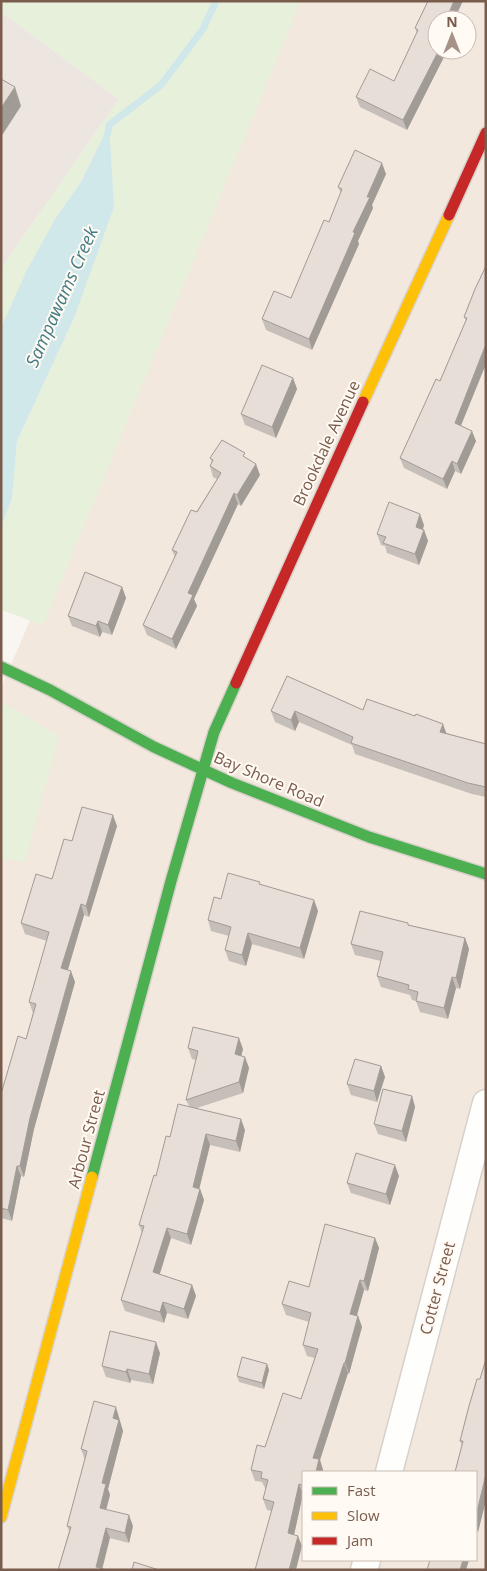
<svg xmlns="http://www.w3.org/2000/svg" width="487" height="1571" font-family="'Open Sans',sans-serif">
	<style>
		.residential { fill: #f2e8de; fill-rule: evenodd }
		.industrial { fill: #ede5e0 }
		.green { fill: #e7f0db }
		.water { fill: #d0e8ea }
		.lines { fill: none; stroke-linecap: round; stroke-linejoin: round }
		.stream { stroke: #d0e8ea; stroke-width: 7 }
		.street-casing { stroke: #d7d1cb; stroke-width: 29 }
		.fast-casing { stroke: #d9d2cb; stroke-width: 14 }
		.slow-casing { stroke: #d9d2cb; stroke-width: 14 }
		.jam-casing { stroke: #d9d2cb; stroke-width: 14 }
		.street { stroke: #fefefd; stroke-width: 26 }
		.fast { stroke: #4caf50; stroke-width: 11 }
		.slow { stroke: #ffc107; stroke-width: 11 }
		.jam { stroke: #c62828; stroke-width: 11 }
		.wall { fill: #c6bfb9 }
		.shaded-wall { fill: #a19b96 }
		.building { fill: #e6ded7; stroke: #a19b96 }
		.labels { text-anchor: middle; stroke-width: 4; stroke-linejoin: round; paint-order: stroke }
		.street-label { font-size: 16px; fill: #7a5c4d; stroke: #fffaf3 }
		.water-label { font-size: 18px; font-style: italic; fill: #437c86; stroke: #fffaf3 }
	</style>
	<rect width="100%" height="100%" fill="#f9f5f0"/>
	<path class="residential" d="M296,1H486V1570H1V688ZM437,20H467V50H437ZM303,1472H476V1560H303Z"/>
	<polygon class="industrial" points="1,12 119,99 1,269"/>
	<g class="green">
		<polygon points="1,1 301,1 43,625 1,610 1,527 12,499 17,441 74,318 110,156 109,126 81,182 55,219 1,328 1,269 119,99 1,12"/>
		<polygon points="1,701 59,736 25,862 1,858"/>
	</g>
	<polygon class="water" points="109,125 114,207 74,318 17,441 12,499 1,527 1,328 26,272 55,219 81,182"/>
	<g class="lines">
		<polyline class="stream" points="108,133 109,125 161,85 203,29 216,1"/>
		<g class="street-casing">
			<g id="street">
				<polyline points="389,1472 486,1103"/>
				<polyline points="364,1570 367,1560"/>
			</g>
		</g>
		<g class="fast-casing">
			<g id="fast">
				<polyline points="1,667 50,690 154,747 232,783 369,837 486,874"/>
				<polyline points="92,1177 171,881 214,732 236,683"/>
			</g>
		</g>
		<g class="slow-casing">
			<g id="slow">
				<polyline points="363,402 449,215"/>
				<polyline points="1,1517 92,1177"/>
			</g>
		</g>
		<g class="jam-casing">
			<g id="jam">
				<polyline points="449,215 486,133"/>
				<polyline points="236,683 363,402"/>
			</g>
		</g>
		<use href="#street" class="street"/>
		<use href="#fast" class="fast"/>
		<use href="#slow" class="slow"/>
		<use href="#jam" class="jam"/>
	</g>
	<g class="wall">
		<polygon points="428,1 437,50 447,50 447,51 407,130 360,107 356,97 394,81 417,33 415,28"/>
		<polygon points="386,174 372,205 373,208 358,241 359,244 312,350 266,330 262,319 291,298 329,222 341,193 338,187"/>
		<polygon points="475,289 461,426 476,441 461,474 455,471 447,489 404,468 400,458 440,381 466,321 464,317"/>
		<polygon points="293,378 297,389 276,438 245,425 241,414"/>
		<polygon points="210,458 247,459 260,475 241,506 238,504 194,599 197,606 176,649 147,635 143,625 175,557 172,550 217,479 213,477 210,466 212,462"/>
		<polygon points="424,525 423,530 424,530 428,541 419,565 387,553 385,546 381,545 377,534"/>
		<polygon points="122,587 126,598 112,635 102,632 100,637 72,626 68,616"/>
		<polygon points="363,710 486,744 486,797 472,794 355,754 352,745 299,722 295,731 275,722 271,711"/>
		<polygon points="117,826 89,917 84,915 68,970 75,982 34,1129 24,1177 21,1176 12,1221 1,1218 1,1094 26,1039 33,1013 29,1002 47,941 25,934 21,923 52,879 72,841"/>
		<polygon points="261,885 314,900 318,911 304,959 252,944 246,966 229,961 225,950 229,936 211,931 208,920 221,899"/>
		<polygon points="409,925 465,938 469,949 460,989 456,988 448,1019 420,1012 416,1001 412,1000 410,995 381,987 377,976 381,961 355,955 351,944"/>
		<polygon points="188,1048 243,1049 241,1056 249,1068 243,1093 197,1108 245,1130 240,1152 210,1145 199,1189 200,1189 204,1200 191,1245 171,1238 159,1274 192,1285 196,1296 188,1319 167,1313 164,1323 125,1311 121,1300 142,1233 139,1225 156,1176 170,1137 189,1106 186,1100 196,1060 192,1059"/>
		<polygon points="381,1066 385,1077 377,1102 351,1095 347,1084"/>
		<polygon points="412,1096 415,1107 406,1142 378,1134 374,1124"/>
		<polygon points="399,1176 390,1205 351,1193 347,1183"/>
		<polygon points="375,1238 379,1248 368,1291 364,1290 357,1316 358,1316 362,1327 349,1374 348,1373 320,1460 323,1470 303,1472 303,1494 294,1535 302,1546 272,1511 267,1510 263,1499 266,1489 265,1488 262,1482 255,1481 251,1470 265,1447 301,1399 315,1358 307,1356 303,1345 309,1322 286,1315 282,1304 309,1287"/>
		<polygon points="160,1353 153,1384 131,1380 130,1383 106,1377 102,1366"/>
		<polygon points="486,1359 486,1500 478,1532 476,1532 476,1533 476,1472 455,1472 462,1445 460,1441 469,1406 477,1379 480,1379"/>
		<polygon points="267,1364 269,1370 264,1389 239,1382 237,1376"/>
		<polygon points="120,1418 119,1420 123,1431 108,1489 110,1495 106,1509 133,1526 129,1543 110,1538 58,1570 69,1531 67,1526 85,1460 81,1449"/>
	</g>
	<g class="shaded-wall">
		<polygon points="454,1 463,1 454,20 446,20"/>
		<polygon points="439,50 447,50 447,51 407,130 403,120"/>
		<polygon points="15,87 21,106 1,137 1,108"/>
		<polygon points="382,163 386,174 372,205 373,208 358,241 359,244 312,350 309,339 353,232 367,197"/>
		<polygon points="486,344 486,364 458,433 455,423"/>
		<polygon points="293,378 297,389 276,438 272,427"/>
		<polygon points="472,431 476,441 461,474 457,464"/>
		<polygon points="452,461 455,471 447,489 443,479"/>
		<polygon points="256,464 260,475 241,506 237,495"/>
		<polygon points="234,493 238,504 194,599 197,606 176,649 172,639 188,593"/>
		<polygon points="420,514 424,525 420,538 416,527"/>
		<polygon points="424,530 428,541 419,565 415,554"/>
		<polygon points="122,587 126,598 112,635 108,625"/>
		<polygon points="98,621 102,632 100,637 96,626"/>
		<polygon points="295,711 299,722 295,731 291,720"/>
		<polygon points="443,724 447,735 440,732"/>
		<polygon points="113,815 117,826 89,917 86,906"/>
		<polygon points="314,900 318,911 304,959 300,948"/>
		<polygon points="81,904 84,915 65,979 61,968"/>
		<polygon points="248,933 252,944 246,966 242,955"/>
		<polygon points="465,938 469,949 460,989 456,978"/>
		<polygon points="71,971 75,982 34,1129 24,1177 20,1166 30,1118"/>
		<polygon points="452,977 456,988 448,1019 444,1008"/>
		<polygon points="239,1038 243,1049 239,1065 235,1054"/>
		<polygon points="245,1057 249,1068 243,1093 239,1082"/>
		<polygon points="381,1066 385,1077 377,1102 374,1091"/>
		<polygon points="412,1096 415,1107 406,1142 402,1131"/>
		<polygon points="241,1119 245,1130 240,1152 236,1141"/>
		<polygon points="206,1134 210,1145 197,1198 193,1187"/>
		<polygon points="395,1165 399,1176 390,1205 386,1194"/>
		<polygon points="17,1166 21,1176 12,1221 8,1210"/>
		<polygon points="200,1189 204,1200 191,1245 187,1234"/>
		<polygon points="167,1228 171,1238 157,1283 153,1272"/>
		<polygon points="375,1238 379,1248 368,1291 364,1281"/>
		<polygon points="360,1280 364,1290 354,1325 350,1314"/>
		<polygon points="192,1285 196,1296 188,1319 184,1309"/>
		<polygon points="163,1302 167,1313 164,1323 160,1312"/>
		<polygon points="358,1316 362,1327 349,1374 345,1363"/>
		<polygon points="156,1342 160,1353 153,1384 149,1374"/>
		<polygon points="344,1363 348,1373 320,1460 323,1470 323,1472 316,1472 313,1458"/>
		<polygon points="267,1364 269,1370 264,1389 262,1383"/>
		<polygon points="127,1369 131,1380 130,1383 126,1372"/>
		<polygon points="116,1407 123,1431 108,1489 110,1495 104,1518 100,1508 102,1483 113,1418"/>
		<polygon points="486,1474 486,1500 478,1532 476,1525 476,1516"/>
		<polygon points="299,1484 303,1494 292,1544 288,1533"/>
		<polygon points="129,1515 133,1526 129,1543 125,1533"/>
		<polygon points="106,1528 110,1538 102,1570 96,1567"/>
		<polygon points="298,1536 302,1546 296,1570 289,1570"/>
		<polygon points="463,1560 469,1560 466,1570 460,1570"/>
	</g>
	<g class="building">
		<polygon points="428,1 454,1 446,20 437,20 437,50 439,50 403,120 356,97 370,69 394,81 418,30 415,28"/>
		<polygon points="1,79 15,87 1,108"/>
		<polygon points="355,150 382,163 367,197 370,197 353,232 355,233 309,339 262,319 274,291 291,298 324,220 329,222 342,189 338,187"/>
		<polygon points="486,266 486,344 455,423 472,431 457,464 452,461 443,479 400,458 436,379 440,381 467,318 464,317 475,289"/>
		<polygon points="262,365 293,378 272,427 241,414"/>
		<polygon points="222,440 245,453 243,456 256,464 237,495 234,493 188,593 193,595 172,639 143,625 177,552 172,550 191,510 197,512 221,473 210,466 213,460 210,458"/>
		<polygon points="389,502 420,514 416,527 424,530 415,554 383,543 386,537 377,534"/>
		<polygon points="85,572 122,587 108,625 98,621 96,626 68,616"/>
		<polygon points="287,676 363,710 367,699 415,716 416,714 443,724 440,732 486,744 486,787 468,783 351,743 353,737 295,711 291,720 271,711"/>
		<polygon points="82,807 113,815 86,906 81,904 61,968 71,971 30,1118 20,1166 17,1166 8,1210 1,1208 1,1094 18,1036 26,1039 36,1004 29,1002 49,932 21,923 36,874 52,879 64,839 72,841"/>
		<polygon points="228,873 260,882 259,884 314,900 300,948 248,933 242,955 225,950 231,927 208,920 214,897 221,899"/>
		<polygon points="360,911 408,923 408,925 465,938 456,978 452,977 444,1008 416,1001 418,992 408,989 409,985 377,976 383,952 351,944"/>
		<polygon points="193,1027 239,1038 235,1054 245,1057 239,1082 186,1100 198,1051 188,1048"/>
		<polygon points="355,1059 381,1066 374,1091 347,1084"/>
		<polygon points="383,1089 412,1096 402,1131 374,1124"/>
		<polygon points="178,1104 241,1119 236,1141 206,1134 193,1187 200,1189 187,1234 167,1228 153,1272 192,1285 184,1309 163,1302 160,1312 121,1300 144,1226 139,1225 154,1175 156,1176 166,1136 170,1137"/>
		<polygon points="356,1153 395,1165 386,1194 347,1183"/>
		<polygon points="325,1224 375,1238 364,1281 360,1280 350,1314 358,1316 345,1363 344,1363 313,1458 319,1459 316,1472 303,1472 303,1485 299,1484 288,1533 298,1536 289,1570 255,1570 274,1502 263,1499 268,1480 261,1478 262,1472 251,1470 257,1445 265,1447 283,1393 301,1399 318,1349 303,1345 311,1313 282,1304 289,1281 309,1287"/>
		<polygon points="110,1331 156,1342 149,1374 127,1369 126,1372 102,1366"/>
		<polygon points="242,1357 267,1364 262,1383 237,1376"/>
		<polygon points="486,1359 486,1474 476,1516 476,1472 455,1472 463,1441 460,1441 469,1406 477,1379 480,1379"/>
		<polygon points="94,1401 116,1407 113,1418 119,1420 102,1483 106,1484 100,1508 129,1515 125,1533 106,1528 96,1567 107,1570 58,1570 71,1527 67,1526 87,1451 81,1449"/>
		<polygon points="430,1560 463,1560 460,1570 427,1570"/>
		<polygon points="134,1562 159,1570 132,1570"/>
	</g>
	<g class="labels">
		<g class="street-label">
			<text transform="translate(326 443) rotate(-65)" y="6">Brookdale Avenue</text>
			<text transform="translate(269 779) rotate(23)" y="6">Bay Shore Road</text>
			<text transform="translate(86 1139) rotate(-75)" y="6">Arbour Street</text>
			<text transform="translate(437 1288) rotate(-75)" y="6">Cotter Street</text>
		</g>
		<g class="water-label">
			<text transform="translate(62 297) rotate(-66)" y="6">Sampawams Creek</text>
		</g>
	</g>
	<rect width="487" height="1571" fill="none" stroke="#7a5c4d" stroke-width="5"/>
	<rect x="302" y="1471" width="175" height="90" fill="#fffaf3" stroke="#cabbb1"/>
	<rect x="312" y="1487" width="25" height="8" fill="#4caf50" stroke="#cabbb1"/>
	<text x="347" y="1496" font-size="15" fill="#7a5c4d">Fast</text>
	<rect x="312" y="1512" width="25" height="8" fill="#ffc107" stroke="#cabbb1"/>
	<text x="347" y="1521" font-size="15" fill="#7a5c4d">Slow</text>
	<rect x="312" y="1537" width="25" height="8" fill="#c62828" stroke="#cabbb1"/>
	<text x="347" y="1546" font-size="15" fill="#7a5c4d">Jam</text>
	<g transform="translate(452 35)"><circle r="24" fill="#fffaf3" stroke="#cabbb1"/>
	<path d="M0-4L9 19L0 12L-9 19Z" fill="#a69286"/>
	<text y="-8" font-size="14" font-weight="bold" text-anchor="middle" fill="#7a5c4d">N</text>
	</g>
</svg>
